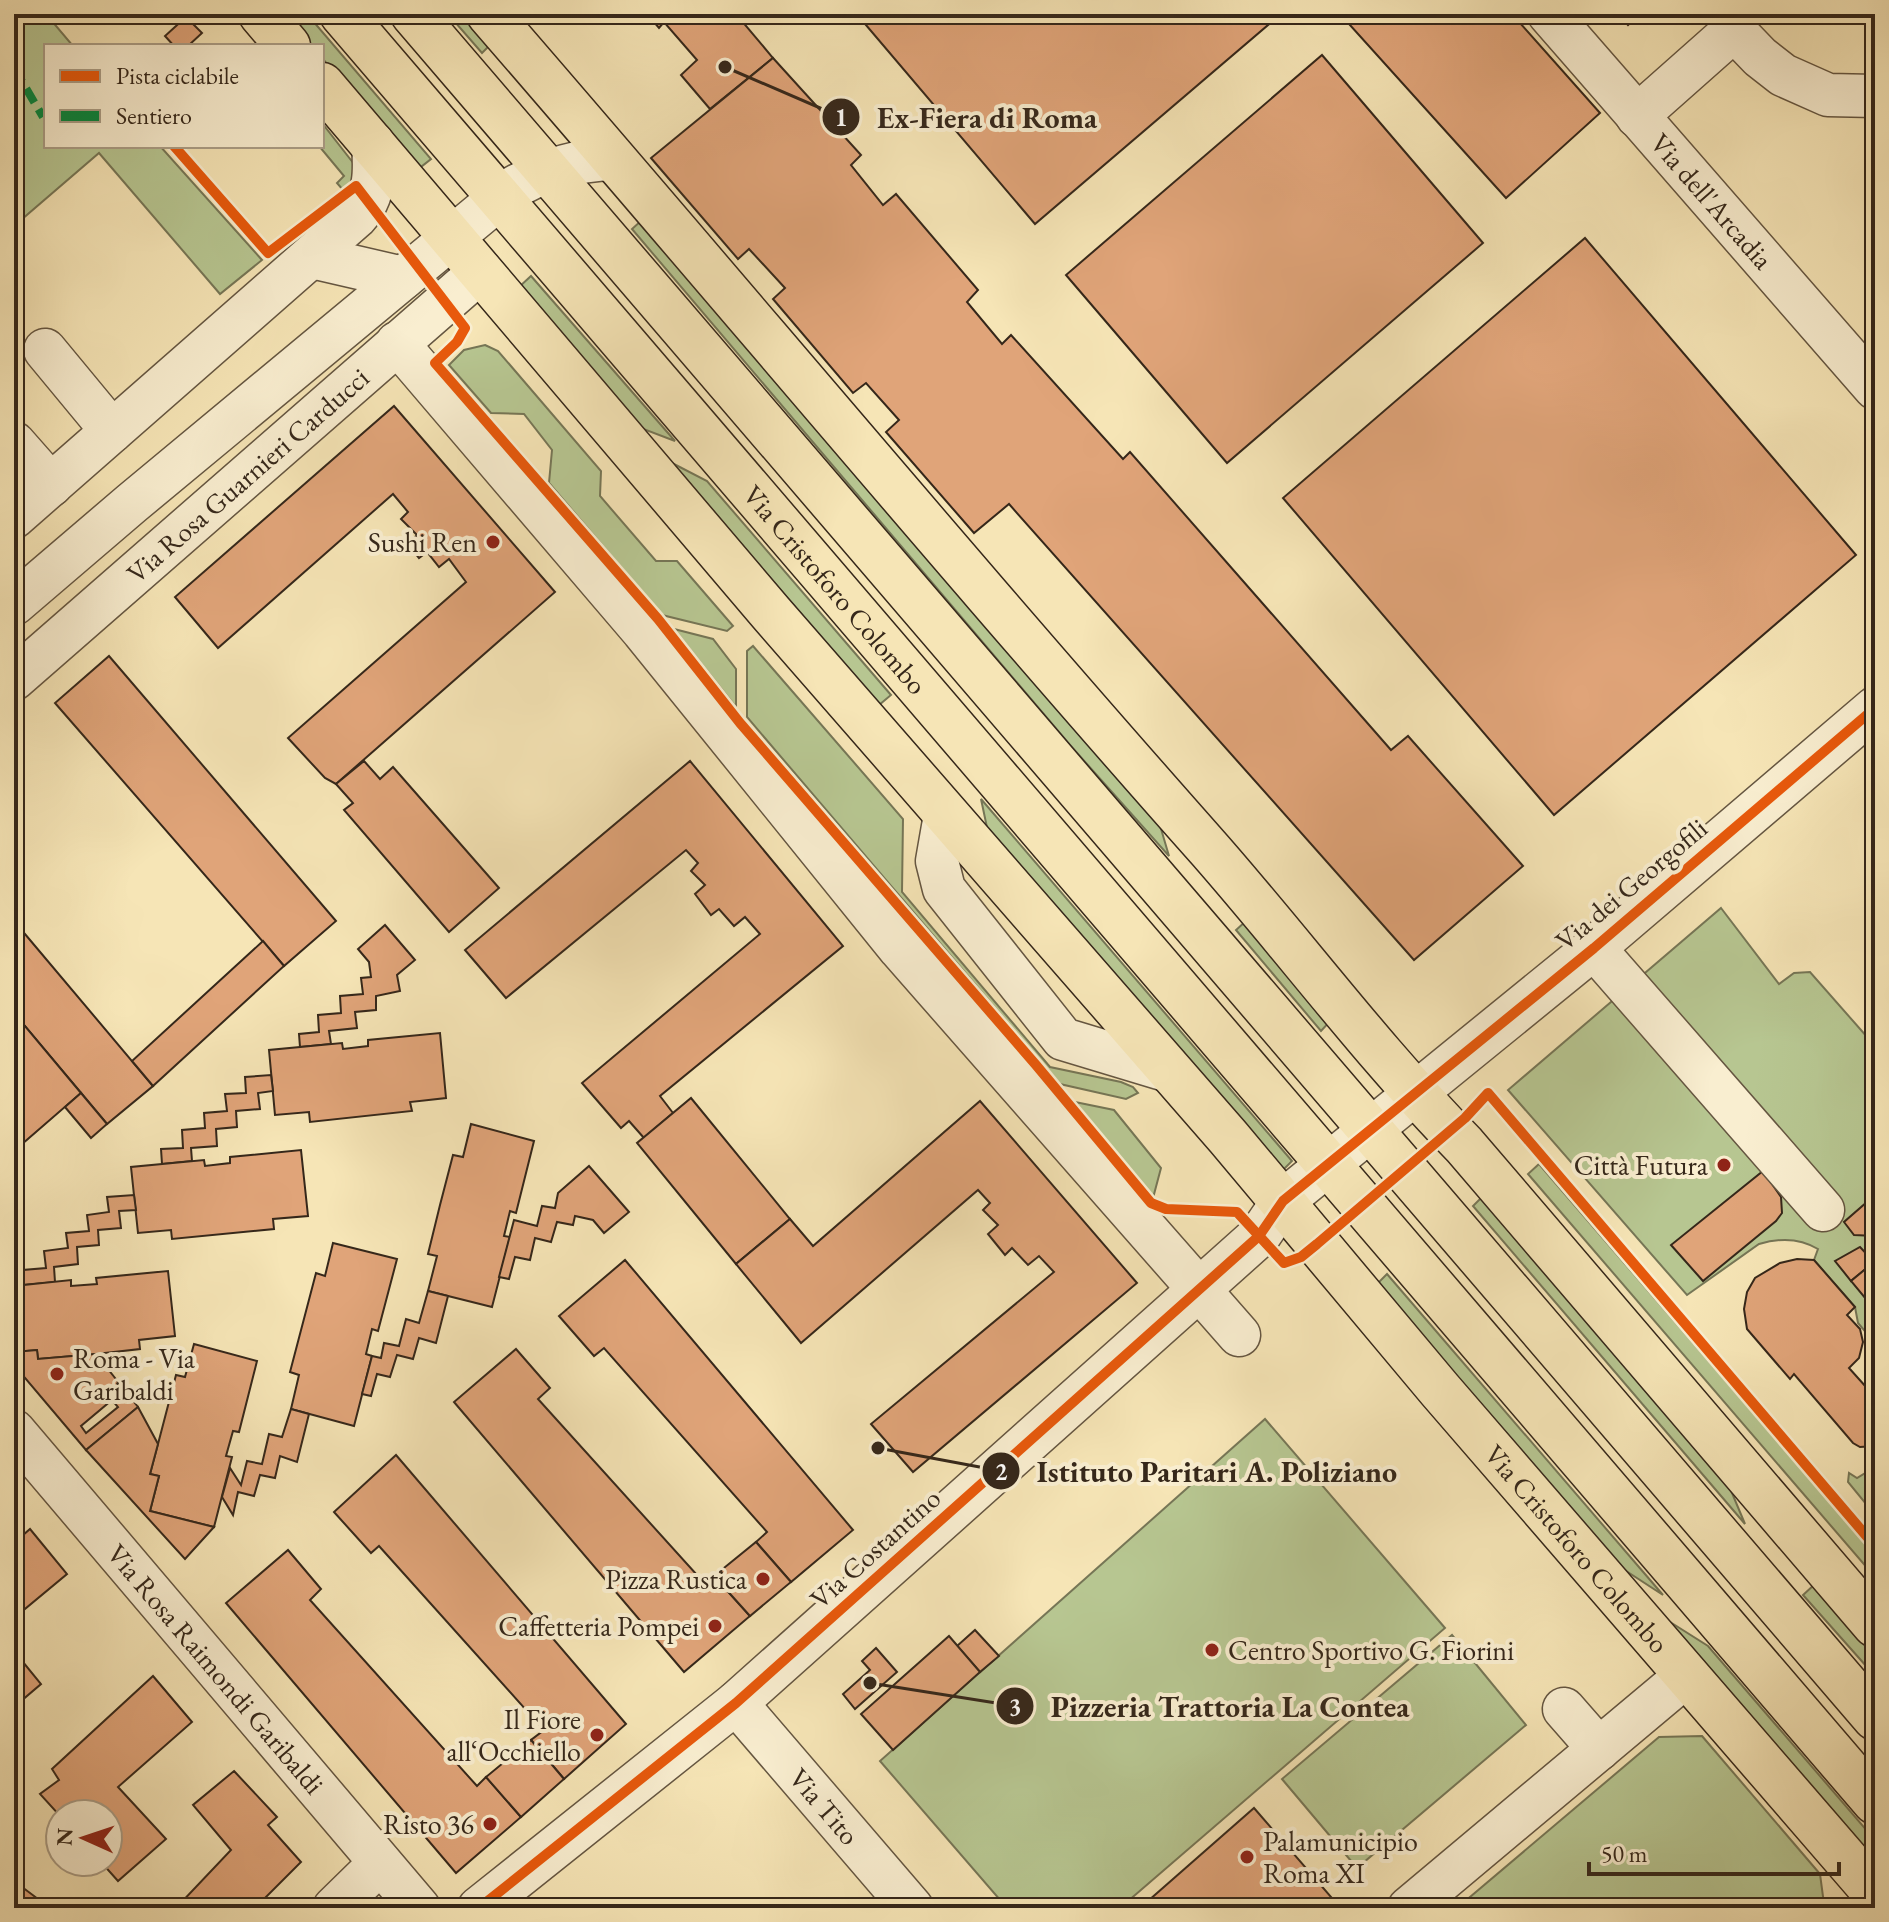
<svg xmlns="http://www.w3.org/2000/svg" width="1889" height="1922" font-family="'EB Garamond',serif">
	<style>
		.green { fill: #b7c691; stroke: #767656; stroke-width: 2 }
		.building { fill: #e0a479; stroke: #35271a; stroke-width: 2; fill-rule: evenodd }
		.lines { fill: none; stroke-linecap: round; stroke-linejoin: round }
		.minor-casing { stroke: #655641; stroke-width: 45 }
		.major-casing { stroke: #35271a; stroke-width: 47 }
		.minor { stroke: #f9eed0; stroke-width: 42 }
		.major { stroke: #f6e5b6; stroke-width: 44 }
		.quiet { stroke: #00873e; stroke-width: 8; stroke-dasharray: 16 8; stroke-linecap: butt }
		.cycleway-casing { stroke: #f9eed0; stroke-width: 15 }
		.cycleway { stroke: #e8590c; stroke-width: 10 }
		.poi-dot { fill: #8f2418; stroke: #f9eed0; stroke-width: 3 }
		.labels { text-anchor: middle; stroke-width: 8; stroke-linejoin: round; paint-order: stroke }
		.street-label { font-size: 28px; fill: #35271a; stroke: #f9eed0 }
		.poi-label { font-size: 28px; fill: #35271a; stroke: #f9eed0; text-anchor: end }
		.leader { fill: none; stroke: #35271a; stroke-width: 3 }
		.callout-dot { fill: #35271a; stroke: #f9eed0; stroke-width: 3 }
		.mark-label { font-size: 24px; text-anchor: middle; font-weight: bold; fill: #fff }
		.callout-label { font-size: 30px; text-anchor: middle; font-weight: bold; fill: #35271a; stroke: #f9eed0; stroke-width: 8; stroke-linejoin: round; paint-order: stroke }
	</style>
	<rect width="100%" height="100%" fill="#f6e5b6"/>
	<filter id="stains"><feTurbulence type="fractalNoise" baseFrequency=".0025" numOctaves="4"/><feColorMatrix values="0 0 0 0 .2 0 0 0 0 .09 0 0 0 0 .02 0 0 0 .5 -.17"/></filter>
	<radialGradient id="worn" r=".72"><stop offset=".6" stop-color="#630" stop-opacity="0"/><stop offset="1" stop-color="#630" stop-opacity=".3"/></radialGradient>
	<g class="green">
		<polygon points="14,14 46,14 73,46 46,46 46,146 160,146 262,260 220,294 99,153 14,226"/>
		<polygon points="284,14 307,14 431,159 417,170 322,58 322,46 311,46"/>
		<polygon points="448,14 465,14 491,44 482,53"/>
		<polygon points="322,123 354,164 352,185 343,190 337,183 344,176 319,146 322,146"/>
		<polygon points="642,220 1159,822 1169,856 1070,745 632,229"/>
		<polygon points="531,276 675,441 638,427 519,287"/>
		<polygon points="485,345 498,351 601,471 600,496 656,561 677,561 733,626 727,631 662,615 549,483 552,450 524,414 491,413 449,365 464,350"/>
		<polygon points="672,463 707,481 891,695 879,705"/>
		<polygon points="674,629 713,639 736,669 736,707"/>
		<polygon points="753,646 903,819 902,892 1050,1067 1121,1082 1133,1087 1138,1093 1126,1099 1060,1084 747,717 747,651"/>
		<polygon points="981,799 1292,1161 1281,1172 989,837"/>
		<path d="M1721,908L1779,984L1794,973L1810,972L1875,1046V1343L1858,1323L1855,1307L1814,1260L1818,1249C1800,1238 1779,1238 1759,1244L1687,1295L1508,1090Z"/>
		<polygon points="1246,921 1332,1019 1321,1031 1236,930"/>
		<polygon points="1075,1102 1114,1110 1161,1168 1153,1198"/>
		<polygon points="1539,1164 1875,1554 1875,1577 1528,1174"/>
		<polygon points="1484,1195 1727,1481 1745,1524 1473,1206"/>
		<polygon points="1387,1274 1663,1595 1617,1565 1377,1284"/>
		<polygon points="1265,1419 1445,1628 1120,1908 1007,1908 880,1761"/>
		<polygon points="1875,1467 1875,1515 1848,1482 1849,1473 1857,1478"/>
		<polygon points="1815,1584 1875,1653 1875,1676 1803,1595"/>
		<polygon points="1659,1615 1708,1646 1875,1840 1875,1865"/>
		<polygon points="1452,1635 1526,1725 1357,1868 1282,1779"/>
		<polygon points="1702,1736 1820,1874 1824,1904 1820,1908 1457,1908 1659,1737"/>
	</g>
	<g class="building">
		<polygon points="647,14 736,14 773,58 710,109 681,75 697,60 664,22 659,28"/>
		<polygon points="864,14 1281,14 1035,224 860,18"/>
		<polygon points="1340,14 1512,14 1600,113 1506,198"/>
		<polygon points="1618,14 1640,14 1628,25"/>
		<polygon points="186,17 202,33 188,46 174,46 165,36"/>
		<polygon points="1322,55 1483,243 1227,463 1066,275"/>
		<polygon points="773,58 861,155 851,165 883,205 896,194 978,290 967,302 1002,344 1011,335 1123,459 1130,452 1391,750 1408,736 1523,866 1414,960 1009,504 974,533 886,432 899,420 866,383 853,393 773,299 785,288 749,249 738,259 651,158"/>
		<polygon points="1585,238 1856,555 1554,815 1283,498"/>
		<polygon points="394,406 555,592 336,784 325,778 288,738 466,582 449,559 439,567 427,552 419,558 408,544 417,535 401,519 408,512 393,494 218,648 175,597"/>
		<polygon points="109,656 336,921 284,966 55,703"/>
		<polygon points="364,761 380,779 393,767 499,888 449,932 344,810 353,803 336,784"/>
		<polygon points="690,761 843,946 660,1096 673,1113 644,1138 629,1121 621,1128 582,1083 760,934 745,917 734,926 719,909 711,915 695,894 705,885 691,871 698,863 686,850 506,998 465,950"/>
		<polygon points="14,921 153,1086 107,1124 14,1013"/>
		<polygon points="385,925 415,960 397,975 400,991 376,996 376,1010 355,1012 357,1028 329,1031 331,1044 300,1047 299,1034 319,1032 318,1015 341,1013 340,996 363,994 361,978 371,977 369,962 358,949"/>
		<polygon points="263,941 284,966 153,1086 132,1061"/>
		<polygon points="14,1013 81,1093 14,1151"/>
		<polygon points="440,1033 446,1098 410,1102 412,1111 310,1122 309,1112 275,1115 269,1050 342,1043 343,1049 368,1046 368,1040"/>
		<polygon points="271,1075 273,1091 258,1093 260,1109 236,1111 237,1127 216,1129 217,1146 191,1148 192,1161 162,1164 161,1149 183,1148 182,1130 205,1128 204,1113 227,1111 225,1094 246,1093 245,1077"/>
		<polygon points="81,1093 107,1124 91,1138 65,1107"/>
		<polygon points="691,1098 790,1219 736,1264 637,1143"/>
		<polygon points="980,1101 1137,1283 913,1472 871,1424 1054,1272 1039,1256 1028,1265 1012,1248 1005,1255 988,1234 998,1225 983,1210 990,1203 978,1190 801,1343 736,1264 790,1219 813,1246"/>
		<polygon points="471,1124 534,1141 516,1213 510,1211 504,1236 510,1237 492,1307 428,1291 437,1256 428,1254 440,1205 453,1155 463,1157"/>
		<polygon points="301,1150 308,1216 273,1219 274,1229 172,1239 171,1230 138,1233 131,1167 204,1160 205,1166 230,1163 230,1157"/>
		<polygon points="589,1166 629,1212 604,1233 593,1220 575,1216 573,1225 557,1222 551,1242 535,1238 530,1260 515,1257 509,1279 499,1277 514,1220 537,1226 542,1206 555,1208 558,1193"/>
		<polygon points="1763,1171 1781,1197 1782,1213 1776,1221 1703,1281 1671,1245"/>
		<polygon points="134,1195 136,1210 119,1211 121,1228 98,1230 99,1245 77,1247 78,1264 54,1267 55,1282 24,1285 23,1270 46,1268 44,1251 68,1248 66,1233 89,1231 87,1215 109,1212 107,1197"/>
		<polygon points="1875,1195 1875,1236 1854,1235 1844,1222"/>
		<polygon points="333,1243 397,1259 378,1331 372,1329 366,1354 372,1356 354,1426 291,1409 299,1375 290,1372 316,1273 325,1276"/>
		<polygon points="1860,1247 1874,1262 1851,1281 1835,1261"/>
		<polygon points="1797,1259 1814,1260 1855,1307 1847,1315 1860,1329 1863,1342 1859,1358 1849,1368 1875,1397 1875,1446 1860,1447 1853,1443 1794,1374 1790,1379 1747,1329 1744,1309 1747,1292 1755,1278 1780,1263"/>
		<polygon points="625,1260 853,1530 791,1582 756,1542 767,1532 604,1348 594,1356 559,1316"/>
		<polygon points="1874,1262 1875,1262 1875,1310 1851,1281"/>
		<polygon points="168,1271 175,1336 139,1340 140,1349 96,1354 38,1359 37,1350 14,1352 14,1286 71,1280 71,1286 97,1284 96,1278"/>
		<polygon points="428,1291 448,1296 436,1343 419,1338 413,1359 397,1355 390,1377 377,1374 371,1396 362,1394 372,1356 381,1358 384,1343 399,1346 406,1319 419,1323"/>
		<polygon points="194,1344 257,1361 239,1432 233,1431 226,1456 232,1457 214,1527 150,1511 159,1476 150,1474 158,1444 176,1375 185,1377"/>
		<polygon points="516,1349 550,1388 538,1399 706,1585 714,1576 750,1616 684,1672 454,1402"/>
		<path d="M37,1350L38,1359L96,1354L138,1407L86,1450L14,1365V1352ZM112,1400L118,1407L86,1433L81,1426Z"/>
		<polygon points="138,1407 158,1444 150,1474 159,1476 150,1511 214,1527 185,1559 86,1450"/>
		<polygon points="291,1409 309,1414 297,1462 280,1456 275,1478 260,1475 254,1496 238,1492 233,1515 222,1497 230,1468 241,1485 247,1461 262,1464 269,1434 282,1437"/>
		<polygon points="396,1455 626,1724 564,1779 531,1740 544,1730 379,1546 371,1553 334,1512"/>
		<polygon points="30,1529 67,1574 14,1618 14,1543"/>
		<polygon points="756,1542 791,1582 750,1616 714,1576"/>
		<polygon points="288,1550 321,1589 310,1600 477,1786 486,1777 521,1817 456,1873 226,1603"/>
		<polygon points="975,1630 999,1656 980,1672 957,1646"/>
		<polygon points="949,1636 980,1672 893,1750 861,1714"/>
		<polygon points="876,1648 897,1672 855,1709 843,1694 870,1670 862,1661"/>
		<polygon points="14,1651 41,1684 14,1707"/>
		<polygon points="153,1676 192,1722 118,1787 166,1839 118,1881 101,1862 108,1862 108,1814 60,1814 60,1816 40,1794 59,1780 52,1769"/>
		<polygon points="531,1740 564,1779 521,1817 486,1777"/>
		<polygon points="234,1771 277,1817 268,1825 301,1862 255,1908 176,1908 231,1850 193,1805"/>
		<polygon points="1254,1808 1338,1905 1336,1908 1140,1908"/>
		<polygon points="14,1881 50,1908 14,1908"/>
	</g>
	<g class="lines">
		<g class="minor-casing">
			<g id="minor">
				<path id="s1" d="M1549,14L1875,388"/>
				<polyline points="1732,14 1734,30 1760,57 1783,75 1828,95 1875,96"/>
				<polyline points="1637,116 1734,30"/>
				<polyline points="312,257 403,278"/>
				<polyline points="397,343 643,631 900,949 1239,1335"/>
				<polyline points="45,350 112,431"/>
				<polyline points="14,443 51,485"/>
				<path d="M14,517L356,217C376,195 375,171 373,143"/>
				<path d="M14,604L132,503L508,191C540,171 576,160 613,159"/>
				<path id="s2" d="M14,679L481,271"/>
				<polyline points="945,815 937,861 944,889 1063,1039 1169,1071"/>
				<polyline points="1594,948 1823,1210"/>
				<path id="s3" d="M14,1431L419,1908"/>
				<path id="s4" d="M736,1703L912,1908"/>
				<polyline points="1564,1709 1599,1749"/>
				<polyline points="334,1908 380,1863"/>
				<polyline points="479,1908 736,1703 1259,1236 1283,1201 1594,948 1875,708"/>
				<polyline points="1409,1908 1687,1675"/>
			</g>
		</g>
		<g class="major-casing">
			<g id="major">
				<polyline points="261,14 288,46"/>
				<path id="s5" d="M342,14L1875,1802"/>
				<polyline points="413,14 1875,1718"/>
				<path d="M489,14C730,292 965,574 1209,849C1295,947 1373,1052 1464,1145L1875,1625"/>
				<path id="s6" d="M322,85L771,613L1228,1137L1440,1390L1875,1893"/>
			</g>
		</g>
		<use href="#minor" class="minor"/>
		<use href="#major" class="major"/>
		<polyline class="quiet" points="14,68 43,117"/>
		<g class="cycleway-casing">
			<g id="cycleway">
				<polyline points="174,146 268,253 356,186 465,328 457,342 435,363 658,619 740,723 1036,1065 1151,1203 1166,1209 1237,1212 1284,1263 1301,1257 1317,1244 1465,1118 1488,1093 1875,1546"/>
				<polyline points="479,1908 736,1703 1259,1236 1283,1201 1594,948 1875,708"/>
			</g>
		</g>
		<use href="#cycleway" class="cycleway"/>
	</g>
	<g class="poi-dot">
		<circle cx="493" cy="542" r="8"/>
		<circle cx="1724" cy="1165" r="8"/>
		<circle cx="57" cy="1374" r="8"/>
		<circle cx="763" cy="1579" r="8"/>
		<circle cx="715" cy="1626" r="8"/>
		<circle cx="1212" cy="1650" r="8"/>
		<circle cx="597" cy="1735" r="8"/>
		<circle cx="490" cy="1824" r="8"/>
		<circle cx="1247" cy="1857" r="8"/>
	</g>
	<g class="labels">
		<g class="street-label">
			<text dy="10" stroke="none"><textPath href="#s1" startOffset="248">Via dell'Arcadia</textPath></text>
			<text dy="10" stroke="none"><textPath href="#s2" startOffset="310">Via Rosa Guarnieri Carducci</textPath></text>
			<text dy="10" stroke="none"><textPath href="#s5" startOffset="758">Via Cristoforo Colombo</textPath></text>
			<text transform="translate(1631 884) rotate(-40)" y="10">Via dei Georgofili</text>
			<text transform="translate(875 1548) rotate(-42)" y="10">Via Costantino</text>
			<text dy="10" stroke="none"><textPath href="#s6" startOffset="1928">Via Cristoforo Colombo</textPath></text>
			<text dy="10" stroke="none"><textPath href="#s3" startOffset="312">Via Rosa Raimondi Garibaldi</textPath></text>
			<text dy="10" stroke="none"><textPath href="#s4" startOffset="136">Via Tito</textPath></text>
		</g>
		<g class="poi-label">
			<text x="477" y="552">Sushi Ren</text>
			<text x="1708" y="1175">Città Futura</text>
			<text x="73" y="1368" text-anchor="start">Roma - Via<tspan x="73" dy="32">Garibaldi</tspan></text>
			<text x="747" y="1589">Pizza Rustica</text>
			<text x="699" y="1636">Caffetteria Pompei</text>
			<text x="1228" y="1660" text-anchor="start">Centro Sportivo G. Fiorini</text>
			<text x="581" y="1729">Il Fiore<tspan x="581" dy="32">all‘Occhiello</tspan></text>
			<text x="474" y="1834">Risto 36</text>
			<text x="1263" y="1851" text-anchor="start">Palamunicipio<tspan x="1263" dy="32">Roma XI</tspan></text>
		</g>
	</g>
	<path class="leader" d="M725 67L841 117M878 1448L1001 1471M870 1683L1015 1706"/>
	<g class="callout-dot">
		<circle cx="725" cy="67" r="8"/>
		<circle cx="878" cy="1448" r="8"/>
		<circle cx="870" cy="1683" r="8"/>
		<circle cx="841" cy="117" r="20"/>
		<circle cx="1001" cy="1471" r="20"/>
		<circle cx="1015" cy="1706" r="20"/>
	</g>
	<g class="mark-label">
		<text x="841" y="126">1</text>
		<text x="1001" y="1480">2</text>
		<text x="1015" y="1715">3</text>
	</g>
	<g class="callout-label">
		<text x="987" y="128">Ex-Fiera di Roma</text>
		<text x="1217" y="1482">Istituto Paritari A. Poliziano</text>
		<text x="1230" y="1717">Pizzeria Trattoria La Contea</text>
	</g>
	<rect width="1889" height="1922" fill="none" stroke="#f6e5b6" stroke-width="48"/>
	<rect x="16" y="16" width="1857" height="1890" fill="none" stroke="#35271a" stroke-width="4"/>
	<rect x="24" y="24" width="1841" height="1874" fill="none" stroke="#35271a" stroke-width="2"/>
	<rect x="44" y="44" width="280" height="104" fill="#f9eed0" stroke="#ab9e87" stroke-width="2"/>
	<rect x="60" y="70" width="40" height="12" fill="#e8590c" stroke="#ab9e87" stroke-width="2"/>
	<text x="116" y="84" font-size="24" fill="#35271a">Pista ciclabile</text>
	<rect x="60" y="110" width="40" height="12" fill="#00873e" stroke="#ab9e87" stroke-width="2"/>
	<text x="116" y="124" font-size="24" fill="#35271a">Sentiero</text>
	<g transform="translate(84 1838) rotate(273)"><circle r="38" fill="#f9eed0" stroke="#ab9e87" stroke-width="2"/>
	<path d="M0-6L14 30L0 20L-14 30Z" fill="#8f2418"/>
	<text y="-12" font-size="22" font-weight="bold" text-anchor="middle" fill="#35271a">N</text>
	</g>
	<path d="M1589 1862v12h250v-12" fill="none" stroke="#35271a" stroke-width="4"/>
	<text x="1601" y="1862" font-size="24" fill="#35271a" stroke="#f9eed0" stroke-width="6" paint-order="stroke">50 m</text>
	<rect width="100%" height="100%" filter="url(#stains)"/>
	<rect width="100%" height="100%" fill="url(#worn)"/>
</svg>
